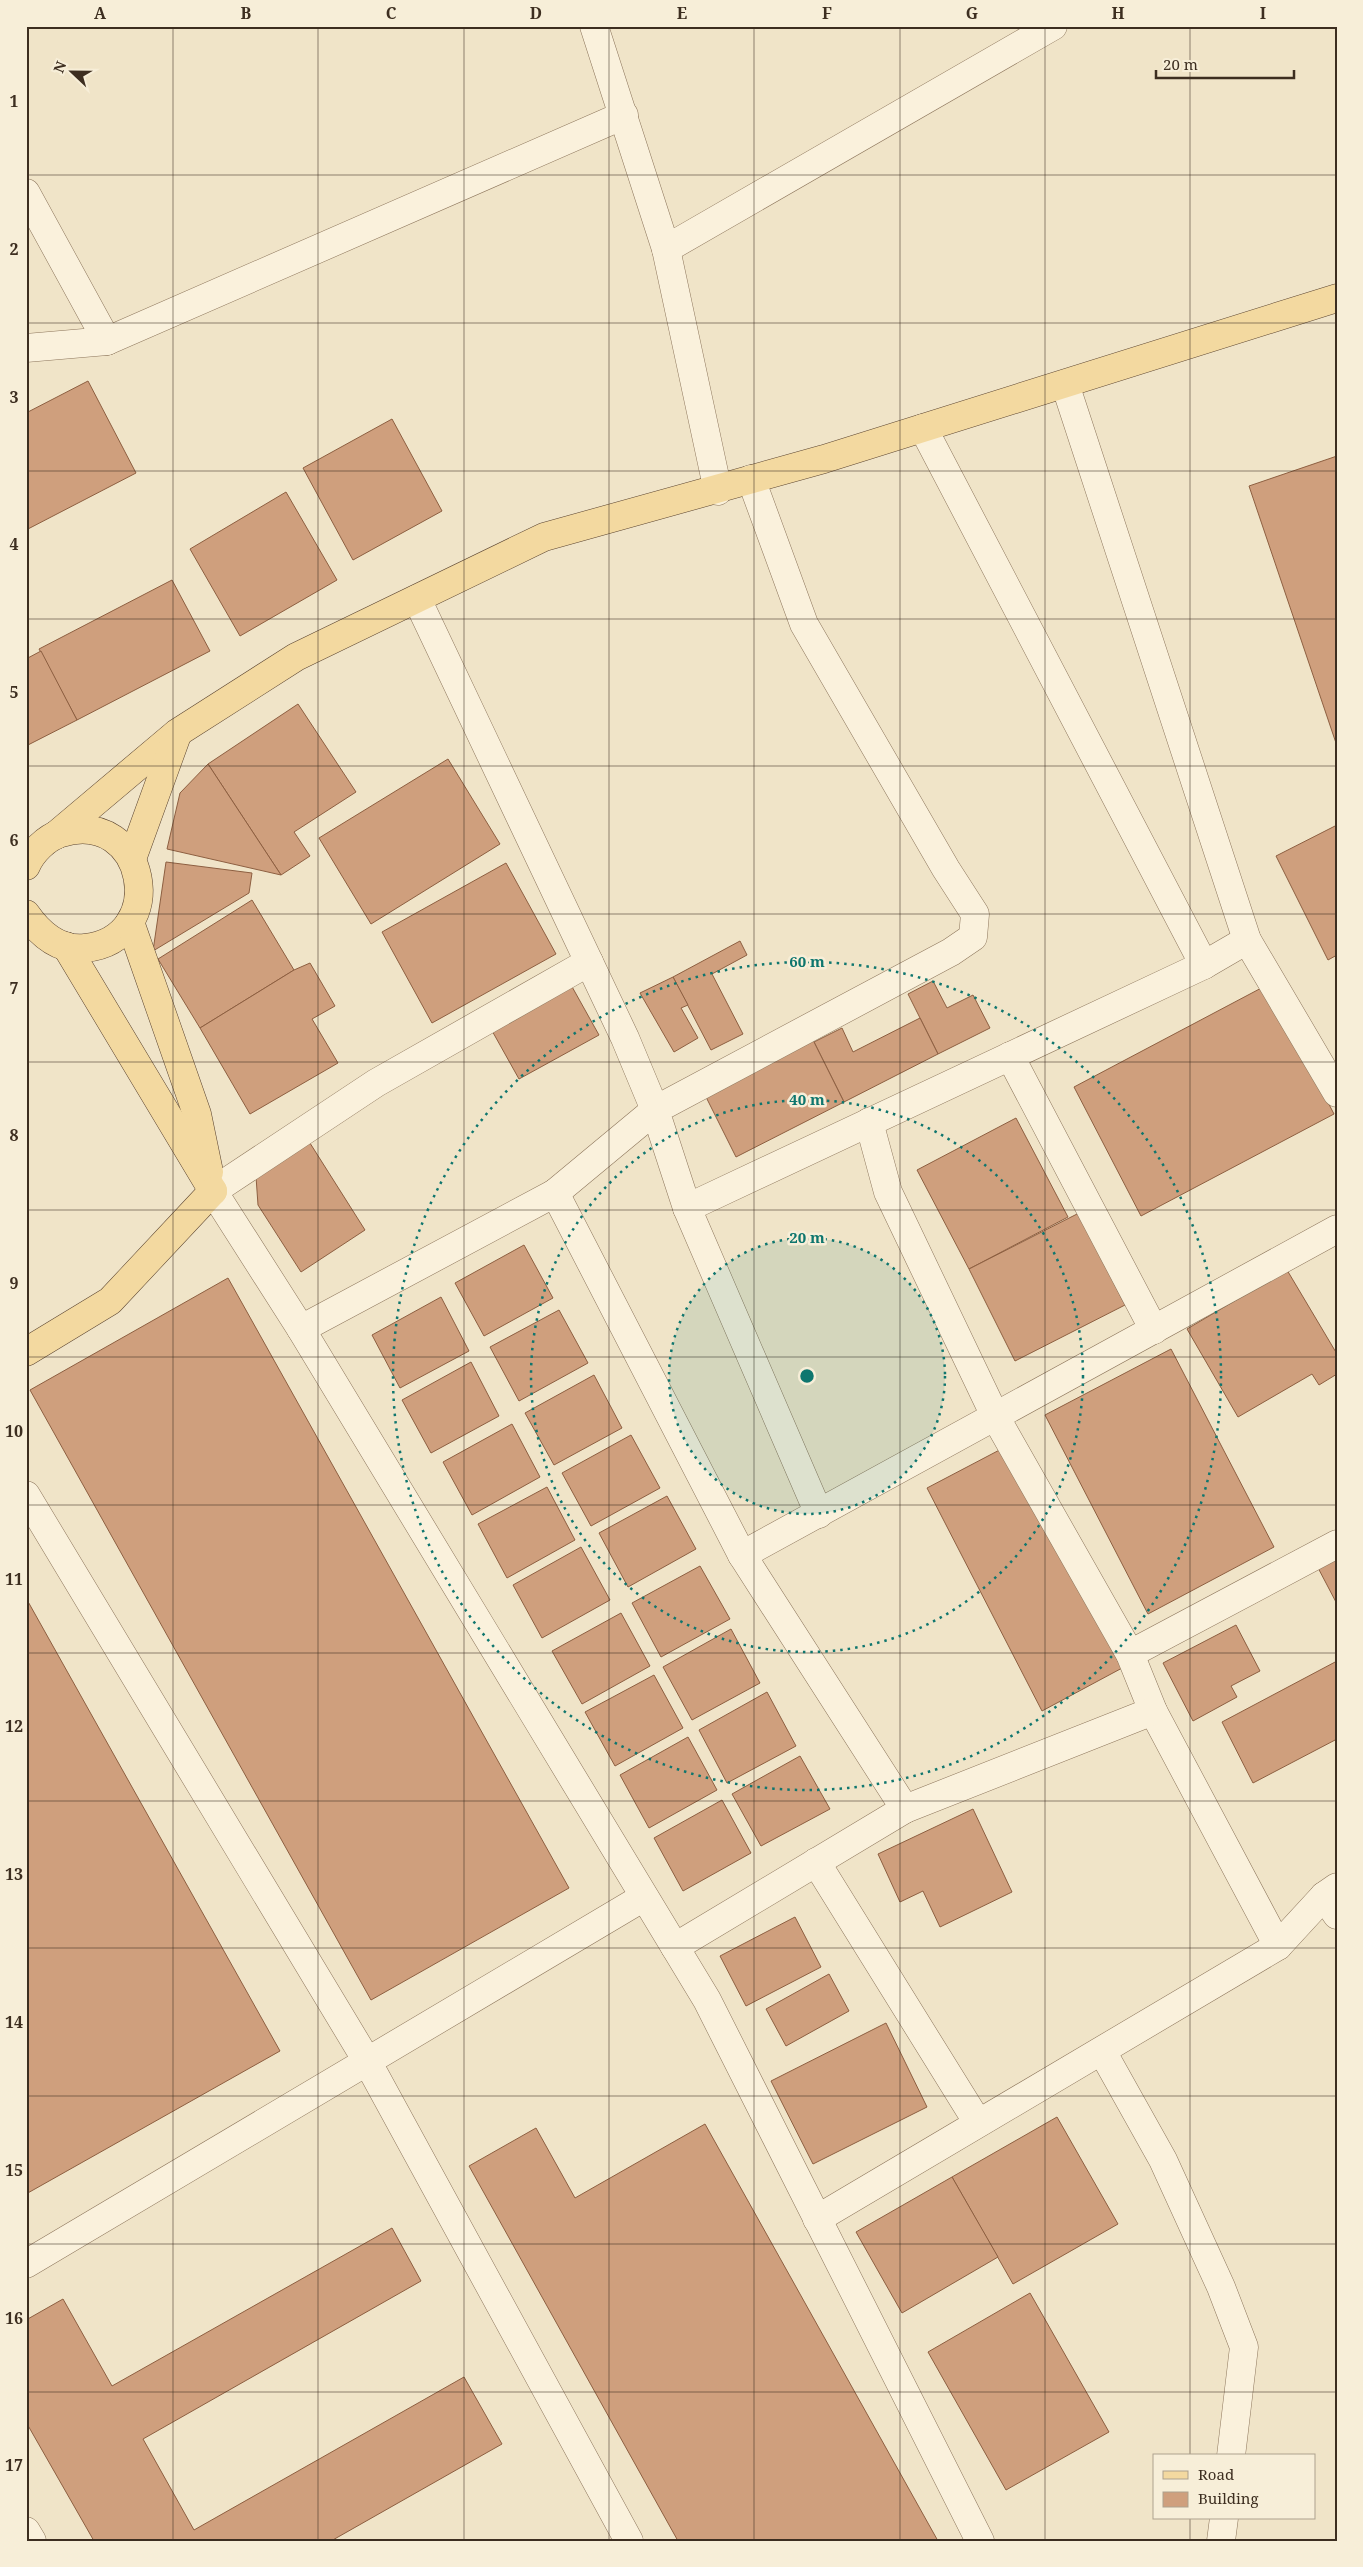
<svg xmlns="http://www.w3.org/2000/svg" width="1363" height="2567" font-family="'Noto Serif',serif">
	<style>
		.building { fill: #cf9f7d; stroke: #8d5f41 }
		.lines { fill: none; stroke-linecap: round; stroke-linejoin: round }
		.minor-casing { stroke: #8d765c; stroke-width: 29 }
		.major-casing { stroke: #5b4430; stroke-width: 29 }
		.minor { stroke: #faf1dc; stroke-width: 28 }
		.major { stroke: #f3d9a0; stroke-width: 28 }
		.grid { fill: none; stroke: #3d2e20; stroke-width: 1; stroke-opacity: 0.55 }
		.ring { fill: none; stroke: #0f766e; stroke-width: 2.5; stroke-dasharray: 2.5 5 }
		.centre { fill: #0f766e; stroke: #f7eed8; stroke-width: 2.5 }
		.ring-label { font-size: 15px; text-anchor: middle; font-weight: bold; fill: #0f766e; stroke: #f7eed8; stroke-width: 5; stroke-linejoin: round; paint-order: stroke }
		.neatline { fill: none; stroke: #3d2e20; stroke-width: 2 }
		.grid-label { font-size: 16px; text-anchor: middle; font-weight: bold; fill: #3d2e20 }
	</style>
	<rect width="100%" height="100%" fill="#f0e4c8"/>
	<g class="building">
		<polygon points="88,381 136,473 26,530 26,413"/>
		<polygon points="392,419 442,511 353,560 303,468"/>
		<polygon points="1337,456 1337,746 1249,486"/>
		<polygon points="286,492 337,580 240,636 190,549"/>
		<polygon points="172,580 210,651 77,720 39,649"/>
		<polygon points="41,651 77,720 26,746 26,659"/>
		<polygon points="298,704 356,792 294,832 310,856 281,875 208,764"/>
		<polygon points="448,759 500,844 371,924 319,838"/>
		<polygon points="208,764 281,875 167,849 180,793"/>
		<polygon points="1337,825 1337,955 1328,960 1276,856"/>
		<polygon points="166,862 252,873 249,893 153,951"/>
		<polygon points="506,863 556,954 432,1023 382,932"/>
		<polygon points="252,900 294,970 200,1028 158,959"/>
		<polygon points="740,941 747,955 712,974 743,1034 711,1050 673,977"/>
		<polygon points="310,963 335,1006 312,1019 338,1063 250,1114 200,1028 294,970"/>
		<polygon points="566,976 599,1035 519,1079 486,1020"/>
		<polygon points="673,977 688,1005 681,1008 698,1038 674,1052 640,993"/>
		<polygon points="933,981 947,1008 973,995 990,1028 938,1054 908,994"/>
		<polygon points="1267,985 1334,1114 1141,1216 1074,1087"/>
		<polygon points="920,1018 938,1054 844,1102 814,1042 842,1028 853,1052"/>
		<polygon points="809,1032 844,1102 736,1157 701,1087"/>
		<polygon points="1016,1118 1068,1217 969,1269 917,1170"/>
		<polygon points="296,1121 365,1230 301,1272 258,1205 254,1148"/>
		<polygon points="1079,1213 1125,1305 1015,1361 969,1269"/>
		<polygon points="524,1245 553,1298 484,1336 455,1283"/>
		<polygon points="1287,1270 1337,1354 1337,1374 1319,1385 1312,1374 1238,1417 1187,1329"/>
		<polygon points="228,1278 569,1888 371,2000 30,1390"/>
		<polygon points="441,1297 469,1351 400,1388 372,1335"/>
		<polygon points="559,1310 588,1363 519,1401 490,1347"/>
		<polygon points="1171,1349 1274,1547 1148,1614 1045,1415"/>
		<polygon points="471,1362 499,1416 431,1453 402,1400"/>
		<polygon points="594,1375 622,1428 554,1465 525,1413"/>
		<polygon points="512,1424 540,1477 472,1515 443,1462"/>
		<polygon points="631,1435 660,1488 591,1526 562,1473"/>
		<polygon points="1009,1445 1124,1667 1042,1711 927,1488"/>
		<polygon points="547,1487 575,1540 507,1578 478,1524"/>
		<polygon points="667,1496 696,1549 628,1587 599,1533"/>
		<polygon points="581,1547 610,1600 542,1638 513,1585"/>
		<polygon points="1337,1553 1337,1604 1316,1564"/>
		<polygon points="700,1566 730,1619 661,1657 632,1603"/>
		<polygon points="26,1598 280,2051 26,2194"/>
		<polygon points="621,1613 650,1666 582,1704 552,1651"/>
		<polygon points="1236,1625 1260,1671 1231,1686 1237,1697 1193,1721 1163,1663"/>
		<polygon points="731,1629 760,1683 692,1720 663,1667"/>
		<polygon points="1337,1661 1337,1739 1253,1783 1222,1722"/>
		<polygon points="654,1675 683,1728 615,1766 585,1712"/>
		<polygon points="767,1692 796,1746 727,1783 699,1730"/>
		<polygon points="688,1737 717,1790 649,1828 620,1775"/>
		<polygon points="800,1756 830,1809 761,1846 732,1794"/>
		<polygon points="722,1800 751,1853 683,1891 654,1838"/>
		<polygon points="973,1809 1012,1892 940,1927 923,1891 900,1902 878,1854"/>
		<polygon points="795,1917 821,1967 746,2006 720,1956"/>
		<polygon points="829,1974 849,2011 786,2046 766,2009"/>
		<polygon points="886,2023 927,2107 813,2164 771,2081"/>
		<polygon points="1057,2117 1118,2224 1013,2284 952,2177"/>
		<polygon points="705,2124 938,2541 678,2541 469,2166 536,2128 575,2198"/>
		<polygon points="952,2177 998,2257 902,2313 856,2232"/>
		<polygon points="392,2228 421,2281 143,2439 194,2530 464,2377 502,2444 331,2541 94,2541 26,2422 26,2320 63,2299 112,2386"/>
		<polygon points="1030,2293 1109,2432 1006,2490 928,2352"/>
	</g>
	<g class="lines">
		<g class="minor-casing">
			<g id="minor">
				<polyline points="594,26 666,249 718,491"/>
				<polyline points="26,193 107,341"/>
				<polyline points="666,249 1053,26"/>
				<polyline points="26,348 107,341 624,115"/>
				<polyline points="1065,384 1247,940 1337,1093"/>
				<polyline points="923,428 1204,965"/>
				<polyline points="751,479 804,624 946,869 975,914 973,937 951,952 655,1110 687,1208 819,1514"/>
				<polyline points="589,962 376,1083 213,1191 301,1329 707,2000 980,2541"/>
				<polyline points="1010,1056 1154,1330"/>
				<polyline points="869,1122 888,1192 995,1416 1130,1654 1153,1711 1278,1946"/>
				<polyline points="555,1193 742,1555"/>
				<polyline points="687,1208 1204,965 1247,940"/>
				<polyline points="301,1329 555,1193 655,1110 625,1038 417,599"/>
				<polyline points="26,1495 367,2061 629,2541"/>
				<polyline points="1130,1654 1337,1544"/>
				<polyline points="905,1809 1153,1711"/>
				<polyline points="816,1862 978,2123"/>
				<polyline points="1324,1896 1337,1915"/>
				<polyline points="675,1947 905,1809 742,1555 1337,1229"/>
				<polyline points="1102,2051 1163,2160 1221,2287 1244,2347 1231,2456"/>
				<polyline points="817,2219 1278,1946 1324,1896 1337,1887"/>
				<polyline points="26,2264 644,1897"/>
				<polyline points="26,2531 32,2541"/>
				<polyline points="1221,2541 1224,2518"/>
			</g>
		</g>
		<g class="major-casing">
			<g id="major">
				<polyline points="56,835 177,733 296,657 544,537 824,459 1337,298"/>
				<polyline points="132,859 177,735"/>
				<path d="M26,866C32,852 46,838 61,833C147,807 171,939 85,948C59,951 40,934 26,914"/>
				<polyline points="130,922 197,1114 209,1172"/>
				<polyline points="66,946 213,1191"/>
				<polyline points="26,1352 110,1301 213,1191"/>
			</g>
		</g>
		<use href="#minor" class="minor"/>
		<use href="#major" class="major"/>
	</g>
	<path class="grid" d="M173,26V2541M318,26V2541M464,26V2541M609,26V2541M754,26V2541M900,26V2541M1045,26V2541M1190,26V2456M26,175H1337M26,323H1337M26,471H1337M26,619H1337M26,766H1337M26,914H1337M26,1062H1337M26,1210H1337M26,1357H1337M26,1505H1337M26,1653H1337M26,1801H1337M26,1948H1337M26,2096H1337M26,2244H1337M26,2392H1337M1190,2518V2541"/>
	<circle cx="807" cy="1376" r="138" fill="#0f766e" fill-opacity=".12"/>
	<g class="ring">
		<circle cx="807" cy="1376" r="138"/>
		<circle cx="807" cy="1376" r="276"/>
		<circle cx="807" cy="1376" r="414"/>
	</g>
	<circle cx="807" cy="1376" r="8" class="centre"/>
	<g class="ring-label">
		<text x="807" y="967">60 m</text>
		<text x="807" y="1105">40 m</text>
		<text x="807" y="1243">20 m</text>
	</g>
	<rect width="1363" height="2567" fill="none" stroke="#f7eed8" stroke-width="55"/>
	<rect x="1153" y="2454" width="162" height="65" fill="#f7eed8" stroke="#ada18e"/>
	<rect x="1163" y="2471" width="25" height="8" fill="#f3d9a0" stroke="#ada18e"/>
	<text x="1198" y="2480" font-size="15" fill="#3d2e20">Road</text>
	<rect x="1163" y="2492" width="25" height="15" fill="#cf9f7d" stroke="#ada18e"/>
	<text x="1198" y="2504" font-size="15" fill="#3d2e20">Building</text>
	<g transform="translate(72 72) rotate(292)" stroke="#f7eed8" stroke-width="4" paint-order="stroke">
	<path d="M0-4L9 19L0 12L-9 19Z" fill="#3d2e20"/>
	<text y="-8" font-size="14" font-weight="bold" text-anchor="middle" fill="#3d2e20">N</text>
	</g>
	<path d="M1156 70v8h138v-8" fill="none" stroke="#3d2e20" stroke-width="2.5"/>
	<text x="1163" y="70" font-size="15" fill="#3d2e20" stroke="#f7eed8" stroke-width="4" paint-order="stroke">20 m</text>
	<rect x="28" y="28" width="1308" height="2512" class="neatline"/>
	<g class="grid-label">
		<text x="100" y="19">A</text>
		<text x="246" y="19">B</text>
		<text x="391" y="19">C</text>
		<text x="536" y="19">D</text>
		<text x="682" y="19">E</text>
		<text x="827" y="19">F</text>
		<text x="972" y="19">G</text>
		<text x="1118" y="19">H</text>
		<text x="1263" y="19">I</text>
		<text x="14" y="107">1</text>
		<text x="14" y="255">2</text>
		<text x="14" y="403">3</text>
		<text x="14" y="550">4</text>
		<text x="14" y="698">5</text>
		<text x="14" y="846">6</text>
		<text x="14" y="994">7</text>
		<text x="14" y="1141">8</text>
		<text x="14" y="1289">9</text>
		<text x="14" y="1437">10</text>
		<text x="14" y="1585">11</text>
		<text x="14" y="1732">12</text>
		<text x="14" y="1880">13</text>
		<text x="14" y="2028">14</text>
		<text x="14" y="2176">15</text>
		<text x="14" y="2324">16</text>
		<text x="14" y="2471">17</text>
	</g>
</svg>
